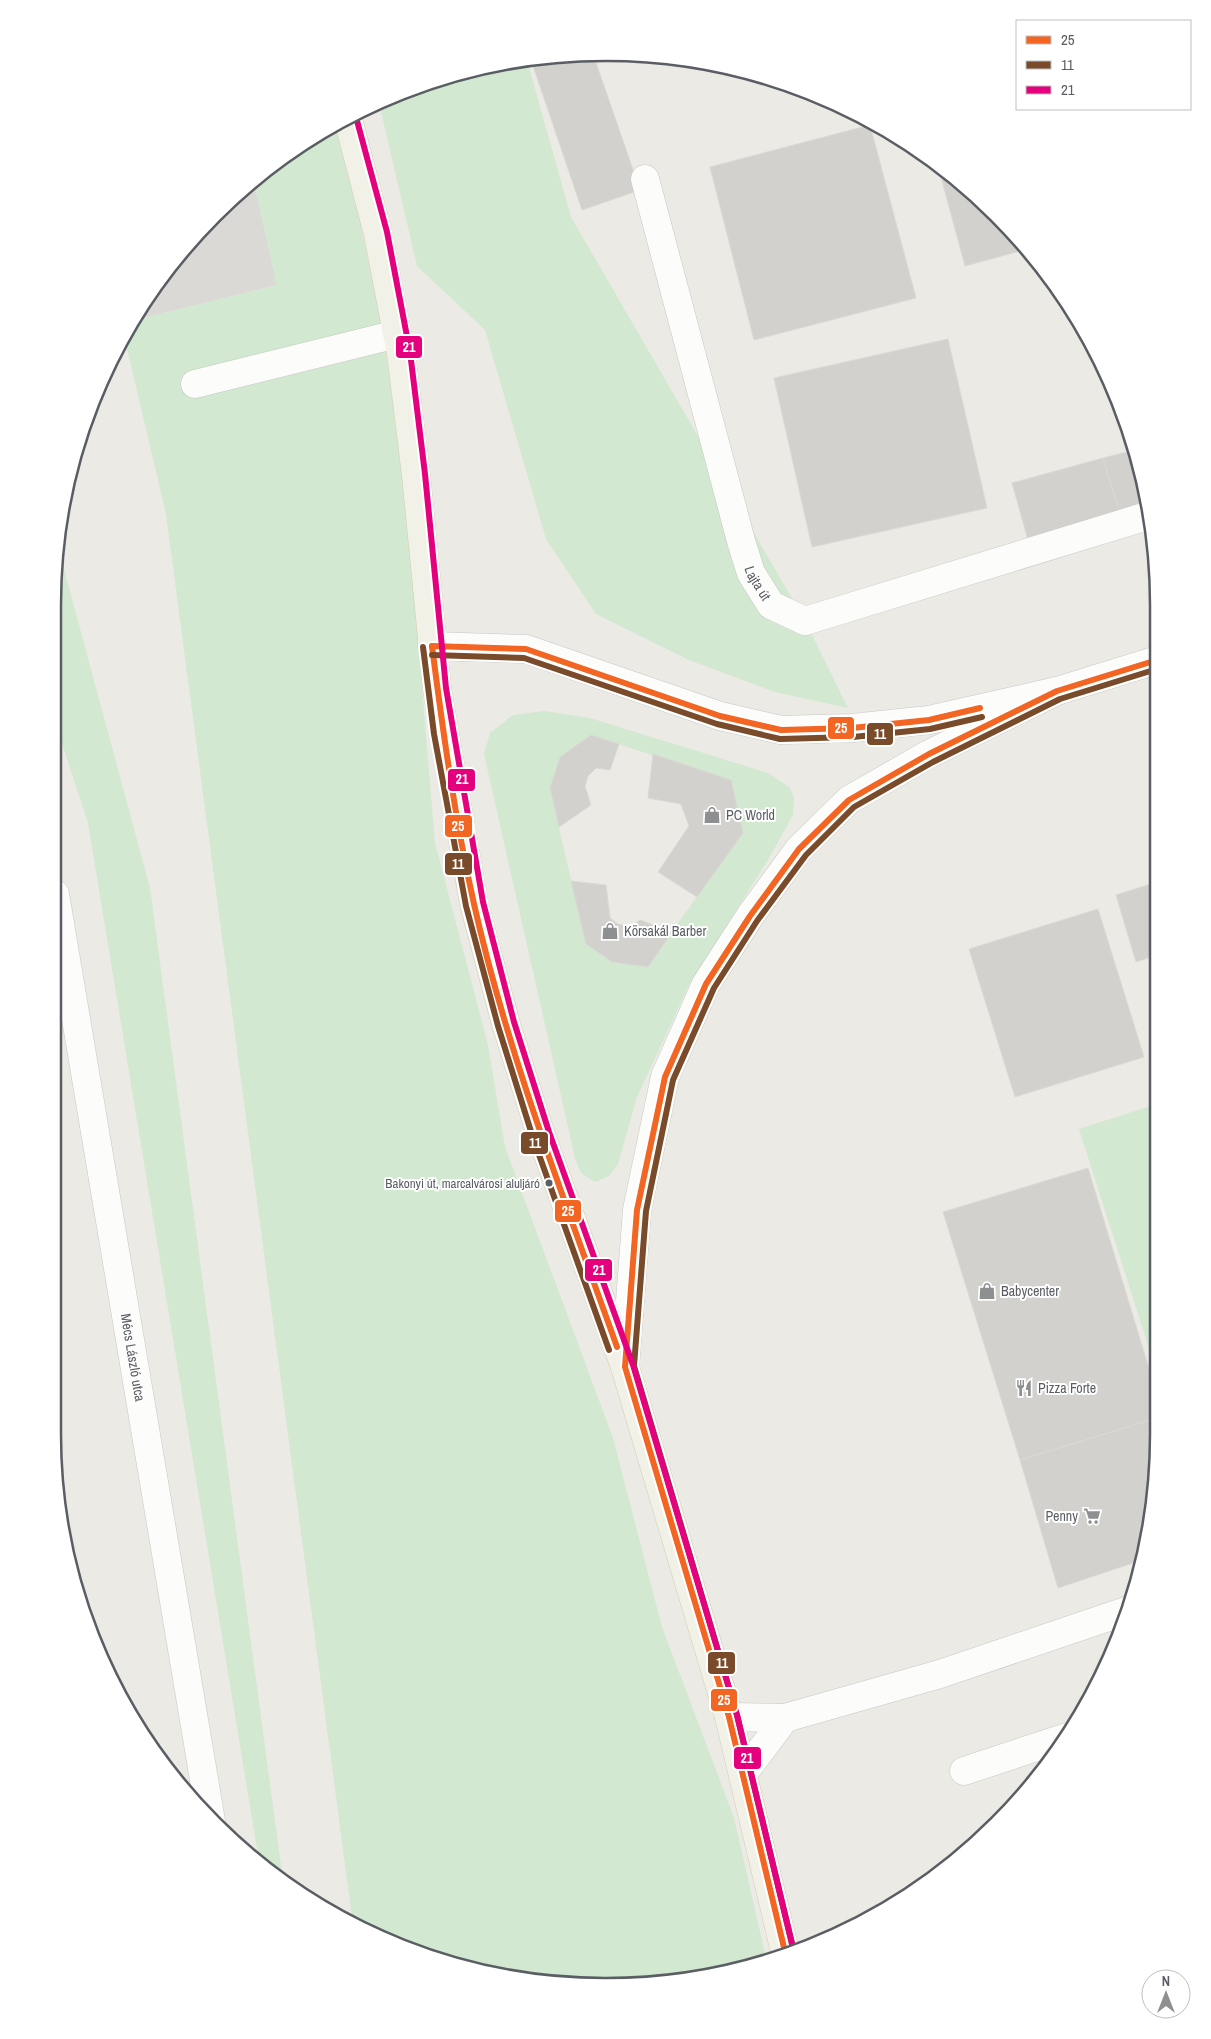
<svg xmlns="http://www.w3.org/2000/svg" width="1211" height="2039" font-family="'Archivo Narrow',sans-serif">
	<style>
		.industrial { fill: #dbd9d5 }
		.green { fill: #d2e8d0; fill-rule: evenodd }
		.building { fill: #d2d1ce; stroke: #dad9d4 }
		.lines { fill: none; stroke-linecap: round; stroke-linejoin: round }
		.minor-casing { stroke: #c7c7c6; stroke-width: 29 }
		.major-casing { stroke: #d4ccb2; stroke-width: 29 }
		.minor { stroke: #fcfcfb; stroke-width: 28 }
		.major { stroke: #f2f1e7; stroke-width: 28 }
		.bus-1-casing { stroke: #fff; stroke-width: 10 }
		.bus-2-casing { stroke: #fff; stroke-width: 10 }
		.bus-3-casing { stroke: #fff; stroke-width: 10 }
		.bus-1 { stroke: #f26522; stroke-width: 6 }
		.bus-2 { stroke: #7a4b2a; stroke-width: 6 }
		.bus-3 { stroke: #e5007d; stroke-width: 6 }
		.bus-dot { fill: #5a5e64; stroke: #fff; stroke-width: 2 }
		.labels { text-anchor: middle; stroke-width: 4; stroke-linejoin: round; paint-order: stroke }
		.bus-label { font-size: 13px; fill: #5a5e64; stroke: #fff; text-anchor: end }
		.street-label { font-size: 14px; fill: #5a5e64; stroke: #fff }
		.poi-label { font-size: 14px; fill: #5a5e64; stroke: #fff; text-anchor: start }
		.rim { fill: none; stroke: #5a5e64; stroke-width: 2.5 }
		.line-badge { stroke: #fff; stroke-width: 2 }
		.badge-label { font-size: 14px; text-anchor: middle; font-weight: bold; fill: #fff }
	</style>
	<rect width="100%" height="100%" fill="#ebeae5"/>
	<polygon class="industrial" points="254,182 277,285 135,320 146,299 214,215"/>
	<g class="green">
		<polygon points="527,60 571,217 805,621 848,708 775,692 689,660 596,614 546,539 485,330 417,266 379,103 394,95 497,63"/>
		<polygon points="339,124 379,311 410,504 423,701 435,843 488,1045 505,1147 613,1438 662,1627 734,1818 767,1962 713,1976 606,1986 462,1968 353,1925 166,514 125,340 135,320 277,285 254,182 298,146"/>
		<polygon points="58,547 150,888 283,1881 259,1861 88,823 54,719 54,569"/>
		<path d="M544,711L590,718L768,773L789,787L794,797L793,815L768,860L690,983L637,1097L618,1164L609,1176L595,1182L581,1173L575,1158L484,754L490,733L513,715ZM591,735L731,781L743,833L647,966L612,962L586,944L550,789L560,757Z"/>
		<polygon points="1157,1104 1157,1373 1079,1129"/>
	</g>
	<g class="building">
		<polygon points="593,54 640,190 582,210 531,60"/>
		<polygon points="870,125 916,298 754,340 710,167"/>
		<polygon points="938,166 997,215 1024,250 965,266"/>
		<polygon points="948,339 987,508 812,547 774,378"/>
		<polygon points="1124,417 1129,428 1144,504 1119,511 1103,458 1127,452 1117,419"/>
		<polygon points="1103,458 1119,511 1028,540 1012,483"/>
		<polygon points="591,735 619,744 610,770 596,768 588,776 585,786 591,805 559,827 550,788 560,757"/>
		<polygon points="653,754 731,780 743,833 697,897 658,872 689,826 681,804 648,798"/>
		<polygon points="571,881 606,885 610,918 618,924 629,927 640,920 672,932 648,967 612,962 586,944"/>
		<polygon points="1157,882 1157,955 1136,962 1116,895"/>
		<polygon points="1098,909 1144,1057 1015,1097 969,949"/>
		<polygon points="1088,1168 1157,1395 1157,1418 1020,1460 943,1212"/>
		<polygon points="1157,1418 1157,1470 1139,1561 1058,1588 1020,1460"/>
	</g>
	<g class="lines">
		<g class="minor-casing">
			<g id="minor">
				<path id="s1" d="M645,179L741,541L751,573L771,605L805,621L1147,516"/>
				<polyline points="195,384 397,334"/>
				<polyline points="432,646 526,649 720,716 781,730 852,728 929,720 1057,691 1157,660"/>
				<path id="s2" d="M55,894L211,1821"/>
				<polyline points="625,1367 637,1210 665,1077 706,984 750,916 799,849 849,800 929,754 1057,691"/>
				<polyline points="729,1717 785,1718 940,1674 1129,1610"/>
				<polyline points="964,1771 1067,1737"/>
				<polyline points="743,1774 785,1718"/>
			</g>
		</g>
		<g class="major-casing">
			<polyline id="major" points="348,119 378,234 401,354 416,475 437,689 474,904 506,1024 541,1135 625,1367 729,1717 786,1956"/>
		</g>
		<use href="#minor" class="minor"/>
		<use href="#major" class="major"/>
		<g class="bus-1-casing">
			<g id="bus-1">
				<path d="M432,646C443,732 455,819 474,904C508,1055 565,1201 617,1347"/>
				<polyline points="432,646 526,649 720,716 781,730 852,728 929,720 980,708"/>
				<polyline points="786,1956 729,1717 625,1367 637,1210 665,1077 706,984 750,916 799,849 849,800 929,754 1057,691 1157,660"/>
			</g>
		</g>
		<g class="bus-2-casing">
			<g id="bus-2">
				<polyline points="423,647 434,734 466,906 498,1026 533,1138 609,1350"/>
				<polyline points="432,655 524,658 717,724 780,739 853,737 930,729 982,717"/>
				<polyline points="794,1952 737,1715 634,1366 646,1211 673,1080 714,988 757,921 806,855 854,807 933,762 1060,699 1157,669"/>
			</g>
		</g>
		<g class="bus-3-casing">
			<polyline id="bus-3" points="356,117 387,232 410,352 425,474 446,688 483,902 514,1022 549,1132 633,1365 737,1715 794,1952"/>
		</g>
		<use href="#bus-1" class="bus-1"/>
		<use href="#bus-2" class="bus-2"/>
		<use href="#bus-3" class="bus-3"/>
	</g>
	<defs>
		<g id="shop-bare" transform="scale(1.35)"><path d="M-5-2.5h2.3a2.7 3.5 0 0 1 5.4 0H5L5.5 6h-11ZM-1.5-2.5h3a1.5 2.3 0 0 0-3 0Z" fill="#8d8f91" stroke="#fff" stroke-width="2.5" paint-order="stroke"/></g>
		<g id="restaurant-bare" transform="scale(1.35)"><path d="M-5-6h1v4h1v-4h1v4h1v-4h1v5L-1.5 .5V6h-2V.5L-5-1ZM5-6V6H3V1.5H1.5Q1.5-4 5-6Z" fill="#8d8f91" stroke="#fff" stroke-width="2.5" paint-order="stroke"/></g>
		<g id="supermarket-bare" transform="scale(1.35)"><path d="M-6-5.5h2.5l.6 2H6L4.5 2H-2.5L-4.4-4H-6ZM-1.5 3.2a1.3 1.3 0 1 0 .1 0ZM3 3.2a1.3 1.3 0 1 0 .1 0Z" fill="#8d8f91" stroke="#fff" stroke-width="2.5" paint-order="stroke"/></g>
	</defs>
	<g fill-rule="evenodd">
		<use href="#shop-bare" x="712" y="815"/>
		<use href="#shop-bare" x="610" y="931"/>
		<use href="#shop-bare" x="987" y="1291"/>
		<use href="#restaurant-bare" x="1024" y="1388"/>
		<use href="#supermarket-bare" x="1092" y="1516"/>
	</g>
	<circle class="bus-dot" cx="549" cy="1183" r="4.5"/>
	<g class="labels">
		<g class="bus-label">
			<text x="540" y="1188">Bakonyi út, marcalvárosi aluljáró</text>
		</g>
		<g class="street-label">
			<text dy="5" stroke="none"><textPath href="#s1" startOffset="420">Lajta út</textPath></text>
			<text dy="5" stroke="none"><textPath href="#s2" startOffset="470">Mécs László utca</textPath></text>
		</g>
		<g class="poi-label">
			<text x="726" y="820">PC World</text>
			<text x="624" y="936">Körsakál Barber</text>
			<text x="1001" y="1296">Babycenter</text>
			<text x="1038" y="1393">Pizza Forte</text>
			<text x="1078" y="1521" text-anchor="end">Penny</text>
		</g>
	</g>
	<path d="M0 0H1211V2039H0ZM605 61H606A544 544 0 0 1 1150 605V1434A544 544 0 0 1 606 1978H605A544 544 0 0 1 61 1434V605A544 544 0 0 1 605 61Z" fill="#fff" fill-rule="evenodd"/>
	<path class="rim" d="M605 61H606A544 544 0 0 1 1150 605V1434A544 544 0 0 1 606 1978H605A544 544 0 0 1 61 1434V605A544 544 0 0 1 605 61Z"/>
	<g class="line-badge">
		<rect x="395" y="335" width="28" height="24" rx="5" fill="#e5007d"/>
		<rect x="827" y="716" width="28" height="24" rx="5" fill="#f26522"/>
		<rect x="866" y="722" width="28" height="24" rx="5" fill="#7a4b2a"/>
		<rect x="447" y="768" width="29" height="24" rx="5" fill="#e5007d"/>
		<rect x="444" y="814" width="29" height="24" rx="5" fill="#f26522"/>
		<rect x="444" y="852" width="29" height="24" rx="5" fill="#7a4b2a"/>
		<rect x="520" y="1131" width="29" height="24" rx="5" fill="#7a4b2a"/>
		<rect x="554" y="1199" width="28" height="24" rx="5" fill="#f26522"/>
		<rect x="584" y="1258" width="29" height="24" rx="5" fill="#e5007d"/>
		<rect x="707" y="1651" width="29" height="24" rx="5" fill="#7a4b2a"/>
		<rect x="710" y="1688" width="28" height="24" rx="5" fill="#f26522"/>
		<rect x="733" y="1746" width="29" height="24" rx="5" fill="#e5007d"/>
	</g>
	<g class="badge-label">
		<text x="409" y="352">21</text>
		<text x="841" y="733">25</text>
		<text x="880" y="739">11</text>
		<text x="462" y="784">21</text>
		<text x="458" y="831">25</text>
		<text x="458" y="869">11</text>
		<text x="535" y="1148">11</text>
		<text x="568" y="1216">25</text>
		<text x="599" y="1275">21</text>
		<text x="722" y="1668">11</text>
		<text x="724" y="1705">25</text>
		<text x="747" y="1763">21</text>
	</g>
	<rect x="1016" y="20" width="175" height="90" fill="#ffffff" stroke="#bdbfc1"/>
	<rect x="1026" y="36" width="25" height="8" fill="#f26522" stroke="#bdbfc1"/>
	<text x="1061" y="45" font-size="15" fill="#5a5e64">25</text>
	<rect x="1026" y="61" width="25" height="8" fill="#7a4b2a" stroke="#bdbfc1"/>
	<text x="1061" y="70" font-size="15" fill="#5a5e64">11</text>
	<rect x="1026" y="86" width="25" height="8" fill="#e5007d" stroke="#bdbfc1"/>
	<text x="1061" y="95" font-size="15" fill="#5a5e64">21</text>
	<g transform="translate(1166 1994)"><circle r="24" fill="#ffffff" stroke="#bdbfc1"/>
	<path d="M0-4L9 19L0 12L-9 19Z" fill="#8d8f91"/>
	<text y="-8" font-size="14" font-weight="bold" text-anchor="middle" fill="#5a5e64">N</text>
	</g>
</svg>
